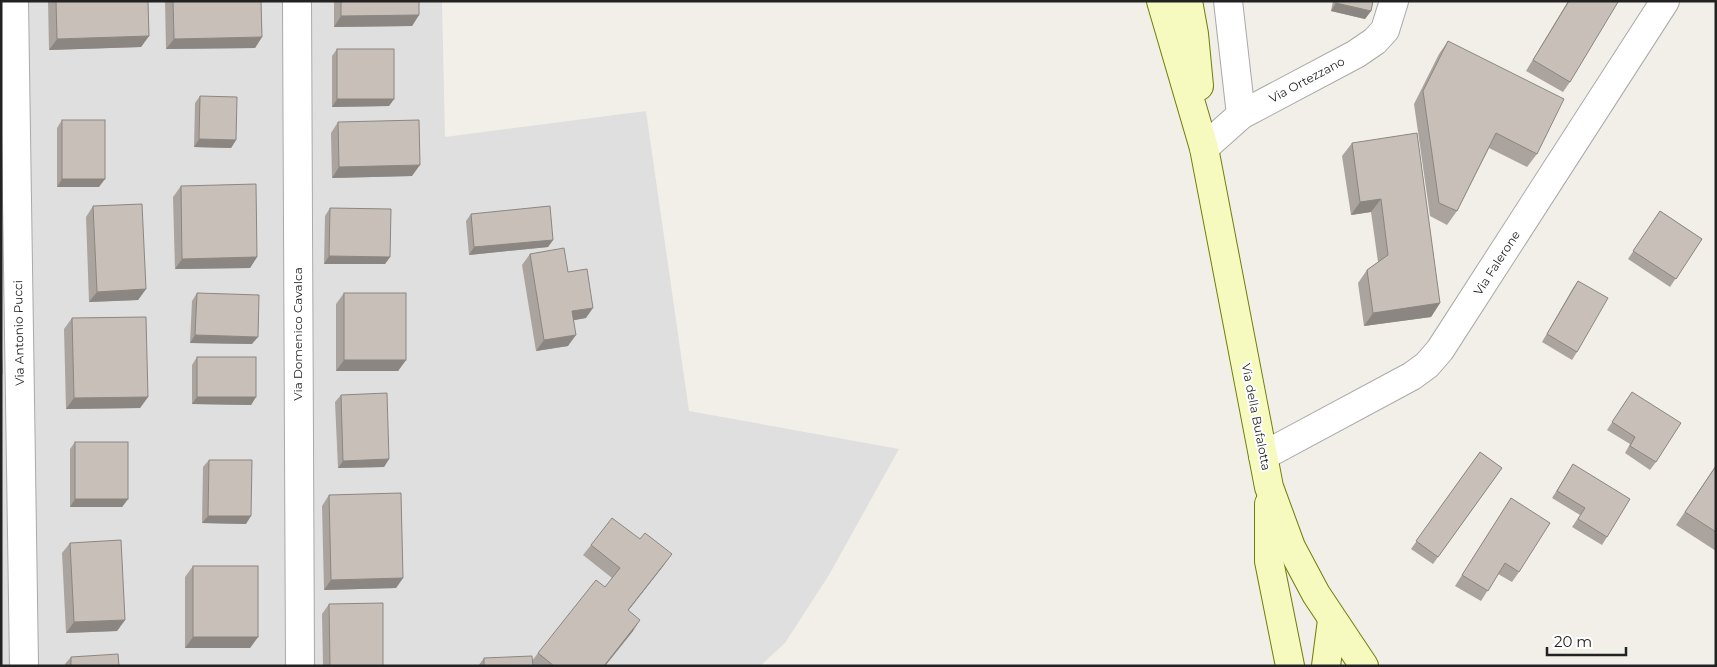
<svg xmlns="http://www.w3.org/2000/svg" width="1717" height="667" font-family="Montserrat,sans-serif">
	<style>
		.residential { fill: #e0dfdf }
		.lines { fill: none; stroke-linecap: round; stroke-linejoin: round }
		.street-casing { stroke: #a9a9a9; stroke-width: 30 }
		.secondary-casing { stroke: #707d05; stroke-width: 30 }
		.street { stroke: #fff; stroke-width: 28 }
		.secondary { stroke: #f7fabf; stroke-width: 28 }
		.wall { fill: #aba49e }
		.shaded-wall { fill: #8b8681 }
		.building { fill: #c7bfb8; stroke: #8b8681 }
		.labels { text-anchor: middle; stroke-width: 4; stroke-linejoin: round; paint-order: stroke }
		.street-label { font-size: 12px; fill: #222; stroke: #fff }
	</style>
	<rect width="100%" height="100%" fill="#f2efe9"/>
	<polygon class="residential" points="1,1 442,1 445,137 646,111 689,411 899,449 829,575 785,643 760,666 1,666"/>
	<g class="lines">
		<g class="street-casing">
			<g id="street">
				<polyline points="14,1 24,666"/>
				<polyline points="297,1 300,666"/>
				<polyline points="1228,1 1241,115"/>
				<polyline points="1204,148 1241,115 1356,54 1375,41 1385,30 1394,1"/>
				<polyline points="1263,456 1412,376 1427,365 1440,350 1665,1"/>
			</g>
		</g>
		<g class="secondary-casing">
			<g id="secondary">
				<polyline points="1161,1 1204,148 1269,487 1291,547 1316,594 1364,666"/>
				<polyline points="1188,1 1194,34 1199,86"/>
				<polyline points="1269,504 1269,561 1290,666"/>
				<polyline points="1326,666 1332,620"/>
			</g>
		</g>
		<use href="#street" class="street"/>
		<use href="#secondary" class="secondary"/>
	</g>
	<g class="wall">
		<polygon points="48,1 148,1 149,36 141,47 49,50"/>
		<polygon points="165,1 261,1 262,37 255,48 166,49"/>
		<polygon points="334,1 419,1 419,15 412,26 334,27"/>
		<polygon points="1333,1 1373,1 1371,11 1365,19 1331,11"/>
		<polygon points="1568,1 1617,1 1570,82 1563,92 1526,71"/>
		<polygon points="1448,41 1537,154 1527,167 1489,148 1457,211 1447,225 1430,216 1414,104 1439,54"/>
		<polygon points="337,49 394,99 389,106 332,107 332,56"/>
		<polygon points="200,96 236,140 231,148 194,147 195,103"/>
		<polygon points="62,120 99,187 57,187 57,128"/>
		<polygon points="338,122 412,176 332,178 331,133"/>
		<polygon points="1352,143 1440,303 1431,317 1364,326 1358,283 1367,270 1378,262 1371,212 1351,215 1342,156"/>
		<polygon points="181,186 257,257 250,268 175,269 173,197"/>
		<polygon points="93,206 146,289 138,300 89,302 86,217"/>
		<polygon points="330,208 390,257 385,264 324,264 325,216"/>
		<polygon points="1660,211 1702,239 1670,287 1628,259"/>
		<polygon points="471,214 553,240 548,247 469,255 466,221"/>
		<polygon points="530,254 568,272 586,318 573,320 568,346 536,351 522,265"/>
		<polygon points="1578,281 1577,352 1572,360 1542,342 1573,288"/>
		<polygon points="197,293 252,344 190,343 192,301"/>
		<polygon points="344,293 406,360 398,371 336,371 336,304"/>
		<polygon points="72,318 148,397 140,408 66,409 64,329"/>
		<polygon points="197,357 256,397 251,405 192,404 192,365"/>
		<polygon points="341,395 389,459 384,467 338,468 335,402"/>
		<polygon points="1627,399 1656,462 1650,470 1625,453 1630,444 1607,430"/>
		<polygon points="75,442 128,499 122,507 70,507 70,449"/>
		<polygon points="1480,452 1502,468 1433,564 1411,549"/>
		<polygon points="209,460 246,524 202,523 203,467"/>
		<polygon points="1573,464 1607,537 1602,545 1572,527 1580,515 1552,498"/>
		<polygon points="1716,465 1716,551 1676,525"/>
		<polygon points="329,495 403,578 396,588 324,590 322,506"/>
		<polygon points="1511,498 1519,572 1512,582 1498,574 1481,601 1455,586"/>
		<polygon points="70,543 125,620 117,631 66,633 62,553"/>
		<polygon points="591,545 664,565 628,611 633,631 605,666 478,666 484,658 532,661 538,653 605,587 612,578 583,555"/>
		<polygon points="193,566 258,637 250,648 185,648 185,577"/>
		<polygon points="329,604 383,666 323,666 322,614"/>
		<polygon points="71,657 119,666 65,666 65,664"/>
	</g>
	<g class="shaded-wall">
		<polygon points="1336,3 1371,11 1365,19 1331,11"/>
		<polygon points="419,15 412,26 334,27 341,16"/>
		<polygon points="149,36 141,47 49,50 57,39"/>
		<polygon points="262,37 255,48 166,49 174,39"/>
		<polygon points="337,99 394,99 389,106 332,107"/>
		<polygon points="199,139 236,140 231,148 194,147"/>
		<polygon points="420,165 412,176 332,178 339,167"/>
		<polygon points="62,179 105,179 99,187 57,187"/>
		<polygon points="1381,199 1371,212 1351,215 1360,202"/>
		<polygon points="553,240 548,247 469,255 474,247"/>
		<polygon points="329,256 390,257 385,264 324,264"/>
		<polygon points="257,257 250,268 175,269 182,259"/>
		<polygon points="146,289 138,300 89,302 97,292"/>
		<polygon points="1440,303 1431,317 1364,326 1373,313"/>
		<polygon points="593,308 586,318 564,322 572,311"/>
		<polygon points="195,335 258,337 252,344 190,343"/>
		<polygon points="576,335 568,346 536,351 544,340"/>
		<polygon points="344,360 406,360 398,371 336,371"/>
		<polygon points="148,397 140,408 66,409 74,398"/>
		<polygon points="197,397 256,397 251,405 192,404"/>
		<polygon points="389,459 384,467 338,468 343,461"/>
		<polygon points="75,499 128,499 122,507 70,507"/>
		<polygon points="208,516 251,516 246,524 202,523"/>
		<polygon points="672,554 664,565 620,621 628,610"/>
		<polygon points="403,578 396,588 324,590 331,580"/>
		<polygon points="125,620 117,631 66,633 74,622"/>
		<polygon points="640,620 633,631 605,666 604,666"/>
		<polygon points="193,637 258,637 250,648 185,648"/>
	</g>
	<g class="building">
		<polygon points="56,1 148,1 149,36 57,39"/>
		<polygon points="173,1 261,1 262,37 174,39"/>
		<polygon points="341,1 419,1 419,15 341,16"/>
		<polygon points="1336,1 1373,1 1371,11 1336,3"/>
		<polygon points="1569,1 1617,1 1618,2 1570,82 1533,60"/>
		<polygon points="1448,41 1564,99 1537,154 1496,133 1457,211 1439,203 1423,91"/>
		<rect x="337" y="49" width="57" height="50"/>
		<polygon points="200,96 237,97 236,140 199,139"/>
		<rect x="62" y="120" width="43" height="59"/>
		<polygon points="419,120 420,165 339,167 338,122"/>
		<polygon points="1417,133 1440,303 1373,313 1367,270 1388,255 1381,199 1360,202 1352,143"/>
		<polygon points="256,184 257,257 182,259 181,186"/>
		<polygon points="142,204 146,289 97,292 93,206"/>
		<polygon points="550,206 553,240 474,247 471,214"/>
		<polygon points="330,208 391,209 390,257 329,256"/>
		<polygon points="1660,211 1702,239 1676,279 1633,251"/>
		<polygon points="564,248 568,272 587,269 593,308 572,311 576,335 544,340 530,254"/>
		<polygon points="1578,281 1608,298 1577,352 1547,334"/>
		<polygon points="197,293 259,295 258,337 195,335"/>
		<rect x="344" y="293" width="62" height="67"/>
		<polygon points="146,317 148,397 74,398 72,318"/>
		<polygon points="1,330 2,374 1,374"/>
		<rect x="197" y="357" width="59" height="40"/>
		<polygon points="1632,392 1681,423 1656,462 1630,446 1635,437 1612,422"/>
		<polygon points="387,393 389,459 343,461 341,395"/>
		<rect x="75" y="442" width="53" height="57"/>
		<polygon points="1480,452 1502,468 1438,557 1416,541"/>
		<polygon points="209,460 252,460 251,516 208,516"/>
		<polygon points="1573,464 1630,499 1607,537 1578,519 1585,508 1557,491"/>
		<polygon points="1716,466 1716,532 1685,512"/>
		<polygon points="401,493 403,578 331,580 329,495"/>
		<polygon points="1511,498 1550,523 1519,572 1505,563 1488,591 1462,575"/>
		<polygon points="612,518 640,539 645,533 672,554 628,610 640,620 604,666 554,666 538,653 596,580 605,587 620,568 591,545"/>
		<polygon points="121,540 125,620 74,622 70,543"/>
		<rect x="193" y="566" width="65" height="71"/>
		<polygon points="383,603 383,666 330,666 329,604"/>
		<polygon points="118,654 119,666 71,666 71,657"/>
		<polygon points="532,656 533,666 484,666 484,658"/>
	</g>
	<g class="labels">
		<g class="street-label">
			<text transform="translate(1307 80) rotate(-28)" y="4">Via Ortezzano</text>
			<text transform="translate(1497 263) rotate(-57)" y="4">Via Falerone</text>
			<text transform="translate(19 333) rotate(-91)" y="4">Via Antonio Pucci</text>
			<text transform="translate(298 334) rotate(-90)" y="4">Via Domenico Cavalca</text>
			<text transform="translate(1256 417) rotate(79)" y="4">Via della Bufalotta</text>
		</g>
	</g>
	<rect width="1717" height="667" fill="none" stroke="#222222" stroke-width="5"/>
	<path d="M1547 647v8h79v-8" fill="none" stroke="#222222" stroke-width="2.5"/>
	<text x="1554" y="647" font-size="15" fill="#222222" stroke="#ffffff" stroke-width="4" paint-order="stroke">20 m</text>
</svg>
